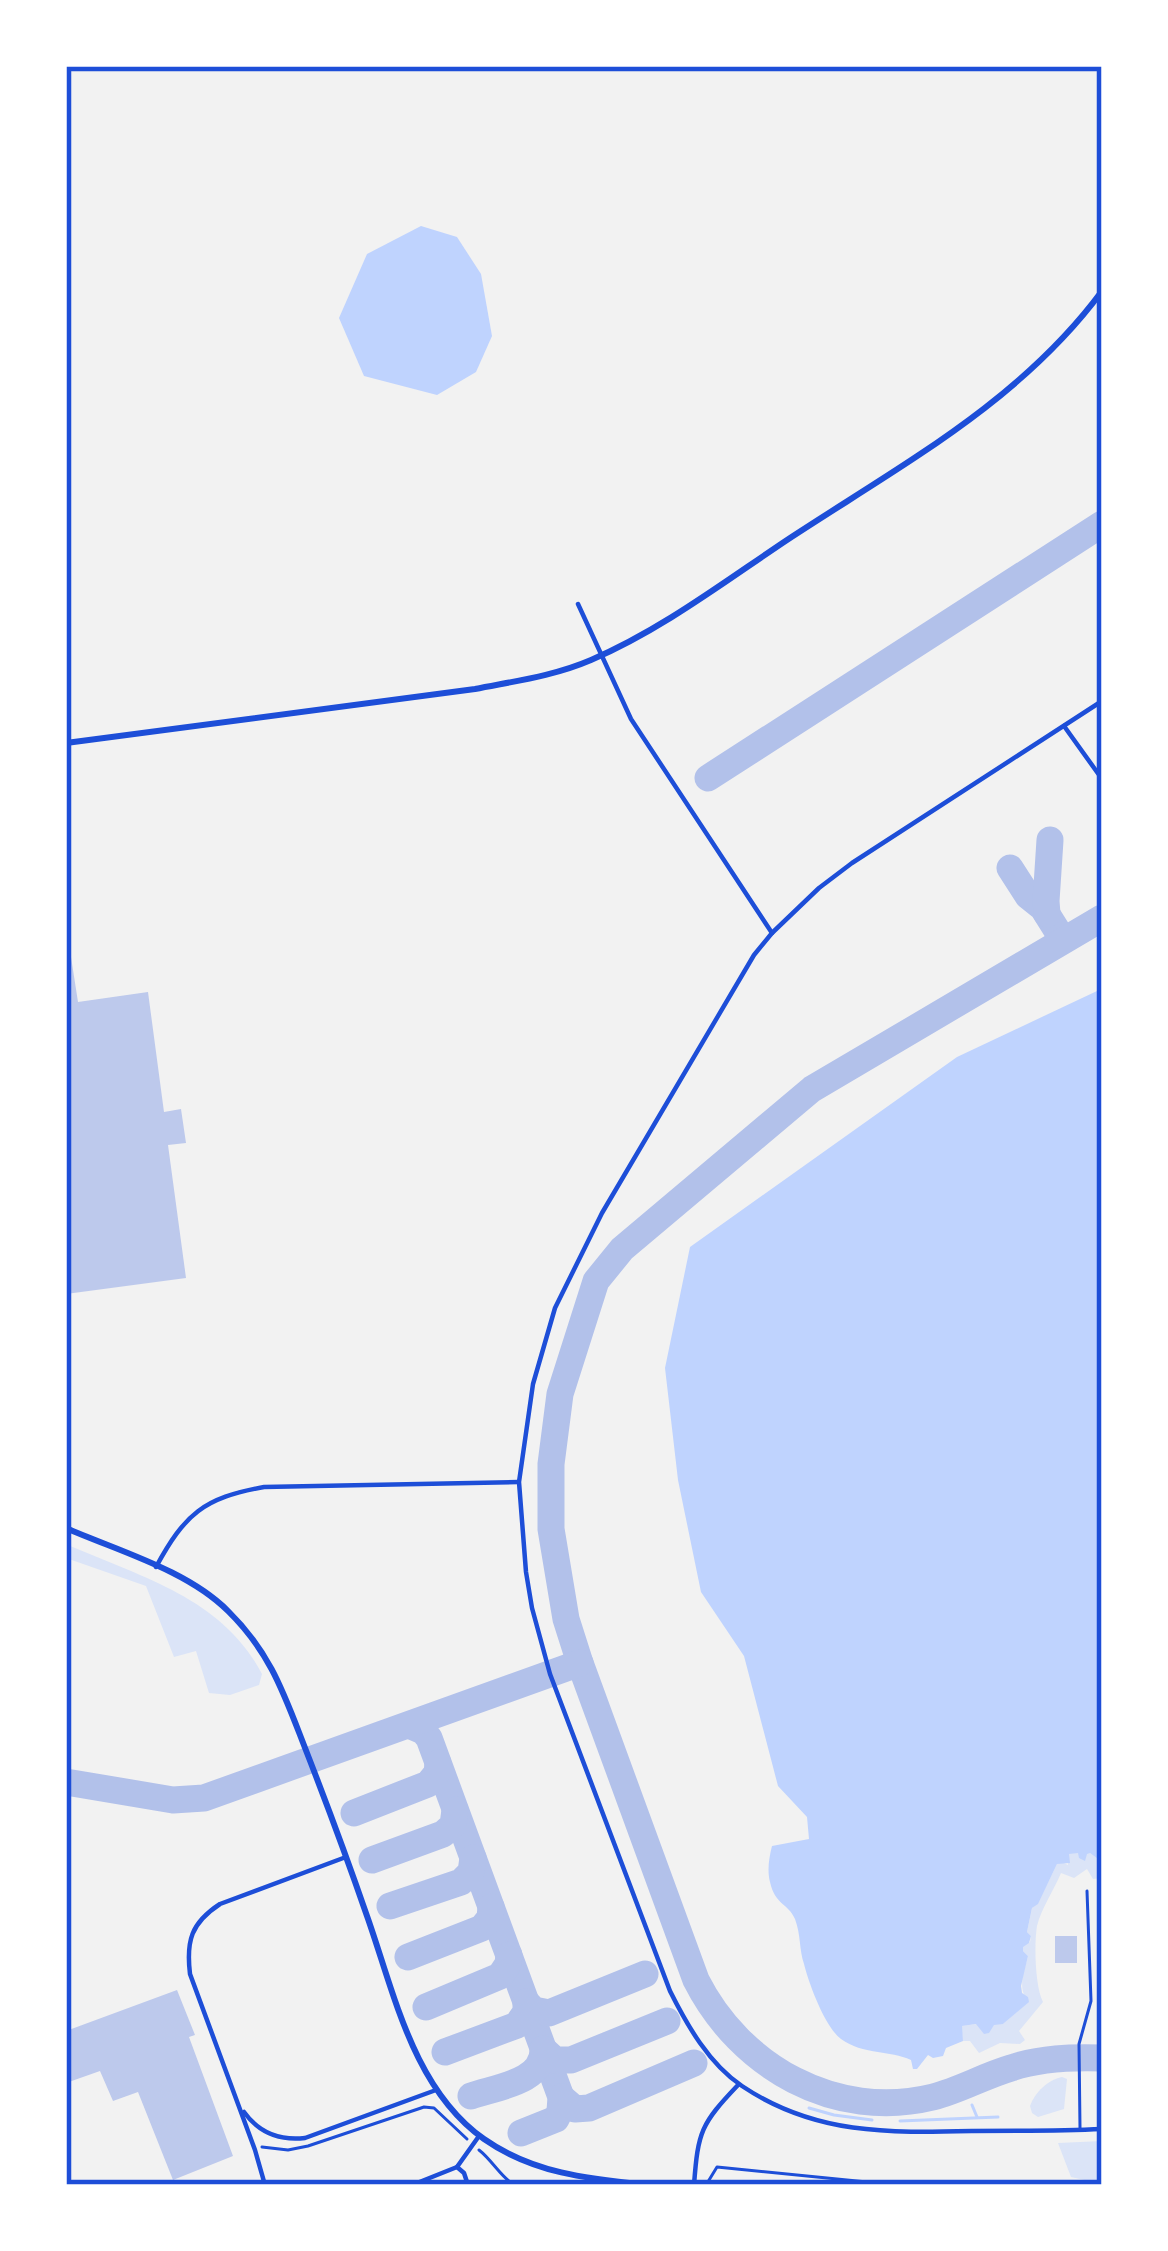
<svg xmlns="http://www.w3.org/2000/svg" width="1168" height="2251" font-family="Merriweather,serif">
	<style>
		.green { fill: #dbe4f7 }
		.water { fill: #bfd3fe }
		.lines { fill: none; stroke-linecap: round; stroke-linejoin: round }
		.stream { stroke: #bfd3fe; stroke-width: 3 }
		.taxiway { stroke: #b2c1ea; stroke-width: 27 }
		.building { fill: #bdc9ec }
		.path { stroke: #1d4ed8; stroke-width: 3 }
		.service { stroke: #1d4ed8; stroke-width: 3 }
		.minor { stroke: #1d4ed8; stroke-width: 4.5 }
		.tertiary { stroke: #1d4ed8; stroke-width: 6 }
		.neatline { fill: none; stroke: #1d4ed8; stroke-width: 4.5 }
	</style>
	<rect width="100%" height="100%" fill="#f2f2f2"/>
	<g class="green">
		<path d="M66,1544C140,1577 222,1597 262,1674L259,1685L230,1695L209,1693L196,1651L174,1657L146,1586L66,1558Z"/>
		<path d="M1073,1852L1090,1853L1102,1862V1878L1093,1879L1087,1869L1074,1878L1061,1873C1054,1890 1041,1909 1037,1926C1034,1944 1035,1986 1043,2002L1019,2031L1025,2040L1020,2044L1000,2043L979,2053L970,2041H963L961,2026L977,2024L984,2033L994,2024H1003L1028,2002C1017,1987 1024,1973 1028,1956L1023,1951V1946L1030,1942L1031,1936L1027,1932L1032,1908L1038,1903L1057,1864L1062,1862L1068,1865V1854Z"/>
		<path d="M1062,2077L1067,2079L1064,2109L1038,2117L1032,2113L1030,2106C1035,2092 1048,2080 1062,2077Z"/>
		<polygon points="1102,2141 1102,2184 1071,2177 1058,2143"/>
	</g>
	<g class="water">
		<polygon points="421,226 457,237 481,274 492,336 476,372 437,395 364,376 339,318 367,254"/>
		<path d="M1097,991L1102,992V1862L1090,1853L1087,1854L1085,1861L1079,1858L1078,1853L1069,1854L1070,1863L1057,1864L1038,1904L1032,1908L1027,1932L1031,1936L1029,1943L1023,1947V1951L1028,1956L1021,1986L1022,1993L1028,1997L1029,2002L1003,2024L994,2025L989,2033L984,2034L976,2024L962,2026L963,2041L946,2048L943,2056L933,2058L928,2055L917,2069H913L911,2060C890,2050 863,2055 841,2039C825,2027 809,1984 804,1964C799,1949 801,1935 795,1919C788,1903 775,1905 770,1882C767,1870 769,1858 772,1846L809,1839L807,1817L778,1786L744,1656L701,1592L678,1480L665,1368L690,1247L957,1057Z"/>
	</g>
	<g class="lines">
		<g class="stream">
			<polyline points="972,2105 977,2117"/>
			<polyline points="809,2108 834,2115 872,2120"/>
			<polyline points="900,2121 998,2117"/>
		</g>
		<g class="taxiway">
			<polyline points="708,778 1102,524"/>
			<polyline points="1010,868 1028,896 1043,908 1063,940"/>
			<polyline points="1047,914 1046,901 1050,840"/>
			<path d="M1102,918L812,1089L622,1249L596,1281L560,1394L551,1464V1529L566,1619L580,1663L696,1980C740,2067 835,2121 933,2097C960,2090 984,2076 1011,2068C1040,2058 1071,2057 1102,2058"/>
			<polyline points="409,1725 423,1731 429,1738 561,2097 560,2111 556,2119 521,2133"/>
			<polyline points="66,1782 173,1800 204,1798 580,1663"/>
			<polyline points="354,1813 428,1784 437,1773 438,1763"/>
			<polyline points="372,1860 443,1834 453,1825 455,1810"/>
			<polyline points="390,1906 461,1882 471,1872 473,1858"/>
			<polyline points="408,1957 482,1928 490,1918 491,1907"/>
			<polyline points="426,2007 500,1976 508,1964 509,1955"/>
			<polyline points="445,2052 517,2025 526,2012 526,2002 534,2010 549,2013 645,1974"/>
			<path d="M471,2096C497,2087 544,2082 543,2049L555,2060H571L667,2021"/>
			<polyline points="561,2097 575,2109 589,2108 694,2063"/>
		</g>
	</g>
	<g class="building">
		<polygon points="71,957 78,1002 148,992 164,1112 181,1109 186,1143 168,1145 186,1278 66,1294 66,958"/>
		<rect x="1055" y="1936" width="22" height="27"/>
		<polygon points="177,1990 195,2035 189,2037 233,2156 173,2180 138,2092 113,2101 100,2071 66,2083 66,2031"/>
	</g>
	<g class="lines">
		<g class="path">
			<polyline points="262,2147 288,2150 308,2146 424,2107 434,2108 467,2139"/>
			<path d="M479,2150C492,2160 500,2176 514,2185"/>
			<polyline points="706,2185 717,2167 897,2185"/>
		</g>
		<polyline class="service" points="1080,2128 1079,2044 1091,2001 1087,1891"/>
		<g class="minor">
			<polyline points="578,604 631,719 772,933"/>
			<path d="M1102,701L852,863L819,888L772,933L754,955L602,1213L555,1308L533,1384L519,1482L526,1572L532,1608L550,1674L670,1991C687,2025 709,2064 742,2086C815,2135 889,2133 973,2131C1016,2131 1059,2131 1102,2129"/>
			<polyline points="1064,726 1102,779"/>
			<path d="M156,1567C185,1514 203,1498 264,1487L518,1482"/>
			<path d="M244,2112C259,2133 279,2141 305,2138L436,2090"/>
			<polyline points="457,2167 464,2173 468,2185"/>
			<path d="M265,2185L255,2150L190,1974C186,1941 191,1923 220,1904L346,1857"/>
			<polyline points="412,2185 457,2167 479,2136"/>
			<path d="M694,2185C698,2131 701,2124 738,2085"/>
		</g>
		<g class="tertiary">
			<path d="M66,743L475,689C515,681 554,676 591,660C661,630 724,582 787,540C901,465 1020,402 1102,291"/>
			<path d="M66,1528C118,1551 187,1570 228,1611C272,1654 285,1697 307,1753C328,1807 348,1861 367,1916C394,1992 413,2089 484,2139C534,2174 590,2179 649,2185"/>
		</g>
	</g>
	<rect width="1168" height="2251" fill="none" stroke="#ffffff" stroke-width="138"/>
	<rect x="69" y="69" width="1030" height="2113" class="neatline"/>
</svg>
